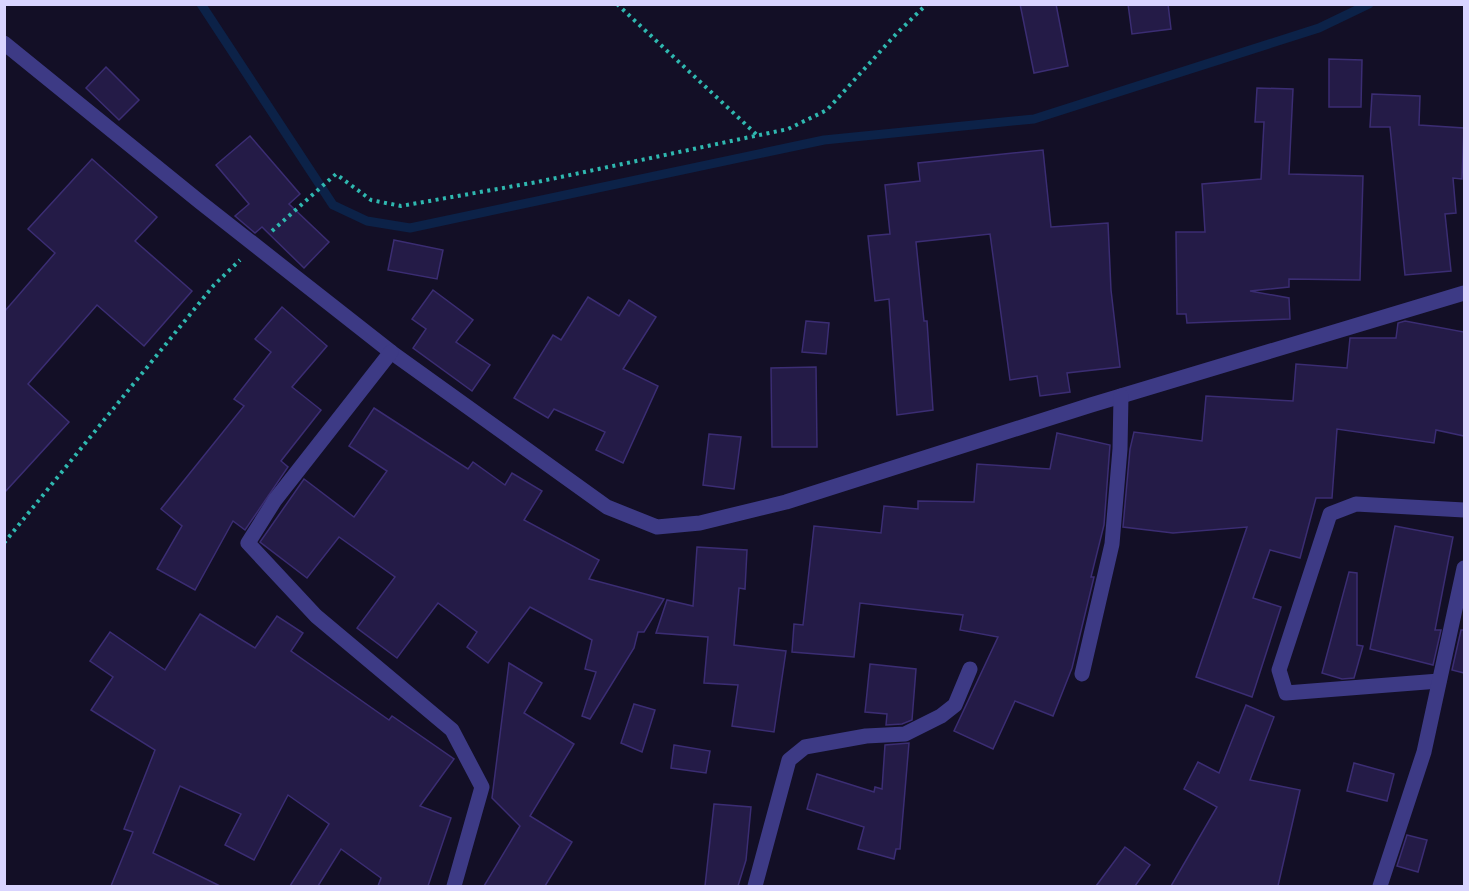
<svg xmlns="http://www.w3.org/2000/svg" width="1469" height="891" font-family="Lato,sans-serif">
	<style>
		.lines { fill: none; stroke-linecap: round; stroke-linejoin: round }
		.stream { stroke: #0c2248; stroke-width: 9 }
		.building { fill: #241b47; stroke: #3b2d73; stroke-width: 1.5 }
		.path { stroke: #2fb8b0; stroke-width: 4; stroke-dasharray: 3 4.5; stroke-linecap: butt }
		.minor { stroke: #3d3a85; stroke-width: 15 }
	</style>
	<rect width="100%" height="100%" fill="#130f26"/>
	<g class="lines">
		<polyline class="stream" points="201,4 333,205 367,221 410,228 824,140 1034,119 1319,28 1369,4"/>
	</g>
	<g class="building">
		<polygon points="1020,4 1056,4 1068,66 1034,73"/>
		<polygon points="1128,4 1168,4 1171,29 1132,34"/>
		<polygon points="1329,59 1362,60 1361,107 1329,107"/>
		<polygon points="106,67 139,100 119,120 86,88"/>
		<polygon points="1257,88 1293,89 1289,174 1363,176 1360,280 1289,279 1289,287 1250,291 1289,298 1290,319 1187,323 1186,314 1177,314 1176,232 1205,232 1202,184 1261,179 1264,122 1255,122"/>
		<polygon points="1372,94 1420,96 1419,125 1464,128 1462,179 1453,178 1456,213 1445,214 1451,271 1405,275 1390,127 1370,127"/>
		<polygon points="250,136 300,194 289,204 329,242 304,268 262,227 255,233 235,216 249,204 216,165"/>
		<polygon points="1043,150 1051,227 1108,223 1111,290 1120,367 1067,373 1070,392 1040,396 1037,376 1010,380 990,234 916,242 924,321 927,321 933,410 897,415 889,299 875,301 868,236 890,234 885,185 920,181 918,163"/>
		<polygon points="92,159 157,217 135,241 192,291 144,346 97,305 28,384 69,422 4,493 4,312 55,253 28,229"/>
		<polygon points="394,240 443,250 437,279 388,270"/>
		<polygon points="433,290 473,320 456,342 490,365 472,391 413,348 426,329 412,319"/>
		<polygon points="588,297 619,316 629,300 656,317 623,369 658,386 623,463 596,450 605,432 554,409 548,418 514,398 553,335 561,340"/>
		<polygon points="282,307 327,346 292,387 321,410 281,461 288,467 245,530 233,521 195,590 157,569 182,526 161,509 244,406 234,399 271,352 255,339"/>
		<polygon points="806,321 829,323 826,354 802,352"/>
		<polygon points="1405,321 1464,332 1464,436 1436,430 1434,443 1337,429 1332,498 1316,498 1300,558 1270,550 1253,598 1281,607 1252,697 1196,677 1247,527 1173,533 1123,527 1130,449 1134,432 1202,441 1206,396 1293,401 1296,364 1347,368 1350,338 1396,338 1398,323"/>
		<polygon points="816,367 817,447 772,447 771,368"/>
		<polygon points="374,408 468,469 473,462 505,485 512,473 542,491 524,520 599,560 589,579 664,599 644,632 638,632 634,648 590,719 582,716 596,672 585,669 592,640 530,607 488,663 467,647 477,632 438,603 397,658 357,628 395,577 339,537 307,578 260,542 304,479 354,517 387,471 349,446"/>
		<polygon points="1057,433 1110,445 1104,525 1091,577 1094,577 1072,668 1053,716 1015,701 993,749 954,731 998,637 960,630 963,615 860,603 854,657 792,652 794,624 803,625 814,526 881,533 884,506 918,509 918,501 974,502 977,464 1050,469"/>
		<polygon points="709,434 741,437 734,489 703,485"/>
		<polygon points="1395,526 1453,537 1435,630 1441,630 1433,665 1370,649"/>
		<polygon points="697,547 747,550 745,589 739,588 734,645 786,651 774,732 732,726 738,685 704,683 708,637 656,633 667,600 693,606"/>
		<polygon points="1349,572 1357,573 1357,645 1363,646 1354,678 1342,679 1322,673"/>
		<polygon points="200,614 255,648 277,616 303,633 291,651 389,720 392,716 454,759 420,806 451,818 428,886 378,886 381,878 341,849 318,886 290,886 329,824 288,795 254,860 225,845 241,814 180,786 153,853 220,886 111,886 133,832 124,829 155,750 91,710 113,677 90,661 110,632 165,670"/>
		<polygon points="1461,630 1464,630 1464,673 1452,670"/>
		<polygon points="509,663 542,683 524,713 574,744 530,816 572,842 545,886 484,886 520,826 492,798"/>
		<polygon points="870,664 916,669 912,720 902,724 886,725 887,714 865,712"/>
		<polygon points="634,704 655,710 642,752 621,743"/>
		<polygon points="1246,705 1274,717 1250,780 1300,790 1278,886 1171,886 1217,807 1184,789 1198,762 1219,773"/>
		<polygon points="909,743 900,849 896,849 894,859 858,849 864,827 807,809 817,774 874,792 875,787 882,789 885,745"/>
		<polygon points="674,745 710,751 706,773 671,768"/>
		<polygon points="1354,763 1394,774 1387,801 1347,791"/>
		<polygon points="714,804 751,807 746,860 738,886 705,886"/>
		<polygon points="1407,835 1427,840 1418,872 1397,866"/>
		<polygon points="1125,847 1150,865 1135,886 1096,886"/>
	</g>
	<g class="lines">
		<g class="path">
			<polyline points="617,4 757,135"/>
			<polyline points="272,231 336,174 371,200 401,206 537,182 788,129 827,110 897,33 927,4"/>
			<polyline points="4,543 214,285 240,260"/>
		</g>
		<g class="minor">
			<polyline points="4,43 200,202 391,352 607,507 657,527 700,523 786,502 1091,405 1464,293"/>
			<polyline points="391,352 275,500 248,543 316,616 452,730 482,787 454,886"/>
			<polyline points="1082,674 1112,544 1120,449 1121,396"/>
			<polyline points="1439,681 1286,693 1279,670 1330,514 1356,504 1464,510"/>
			<polyline points="755,886 789,760 805,747 866,736 905,734 941,716 955,705 970,669"/>
			<polyline points="1380,886 1424,752 1464,568"/>
		</g>
	</g>
	<rect width="1469" height="891" fill="none" stroke="#d9d4ff" stroke-width="12"/>
</svg>
